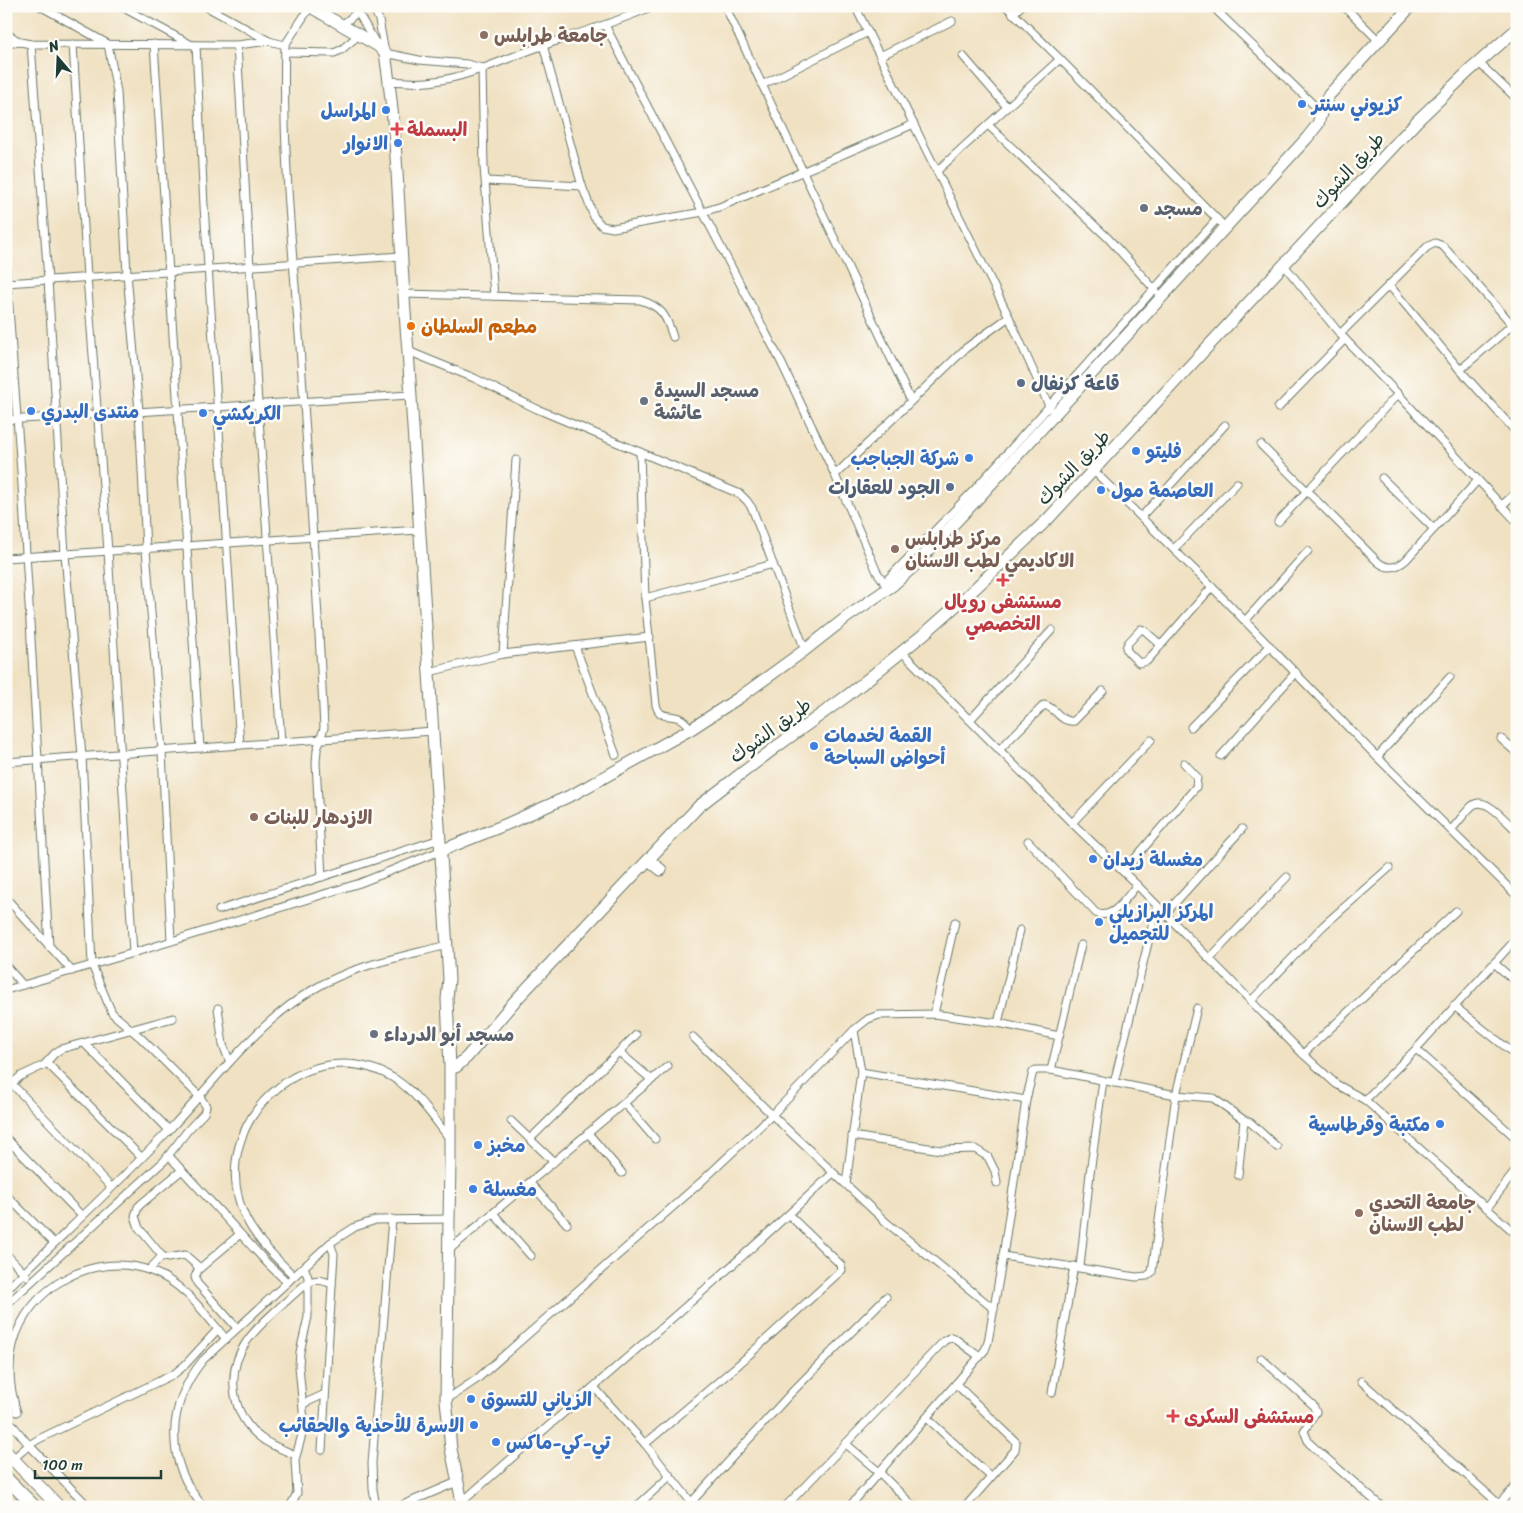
<svg xmlns="http://www.w3.org/2000/svg" width="1523" height="1513" font-family="Sriracha,'Playpen Sans Arabic',sans-serif">
	<style>
		.lines { fill: none; stroke-linecap: round; stroke-linejoin: round }
		.street-casing { stroke: #687666; stroke-width: 9 }
		.primary-casing { stroke: #687666; stroke-width: 13 }
		.highway-casing { stroke: #687666; stroke-width: 14 }
		.street { stroke: #fff; stroke-width: 7 }
		.primary { stroke: #fff; stroke-width: 11 }
		.highway { stroke: #fff; stroke-width: 12 }
		.education-dot { fill: #8d6e63; stroke: #fdfcf7; stroke-width: 2 }
		.shop-dot { fill: #3f7fe0; stroke: #fdfcf7; stroke-width: 2 }
		.health-dot { fill: #e0444e; stroke: #fdfcf7; stroke-width: 2 }
		.worship-dot { fill: #6b7280; stroke: #fdfcf7; stroke-width: 2 }
		.food-dot { fill: #e8710a; stroke: #fdfcf7; stroke-width: 2 }
		.service-dot { fill: #5c6f8a; stroke: #fdfcf7; stroke-width: 2 }
		.labels { text-anchor: middle; stroke-width: 5; stroke-linejoin: round; paint-order: stroke }
		.education-label { font-size: 19px; font-weight: bold; fill: #785e54; stroke: #fdfcf7; text-anchor: start }
		.shop-label { font-size: 19px; font-weight: bold; fill: #366cbe; stroke: #fdfcf7; text-anchor: start }
		.health-label { font-size: 19px; font-weight: bold; fill: #be3a42; stroke: #fdfcf7; text-anchor: start }
		.street-label { font-size: 19px; fill: #1f3d34; stroke: #fdfcf7 }
		.worship-label { font-size: 19px; font-weight: bold; fill: #5b616d; stroke: #fdfcf7; text-anchor: start }
		.food-label { font-size: 19px; font-weight: bold; fill: #c56008; stroke: #fdfcf7; text-anchor: start }
		.service-label { font-size: 19px; font-weight: bold; fill: #4e5e75; stroke: #fdfcf7; text-anchor: start }
	</style>
	<rect width="100%" height="100%" fill="#fdfcf7"/>
	<filter id="ink" filterUnits="userSpaceOnUse"><feTurbulence type="fractalNoise" baseFrequency=".02" numOctaves="2"/><feDisplacementMap in="SourceGraphic" scale="10" xChannelSelector="R" yChannelSelector="G"/><feConvolveMatrix kernelMatrix="1 2 1 2 8 2 1 2 1" color-interpolation-filters="sRGB"/></filter>
	<filter id="wash" filterUnits="userSpaceOnUse"><feTurbulence type="fractalNoise" baseFrequency=".0096" numOctaves="4" result="noise"/><feDisplacementMap in="SourceGraphic" scale="20" xChannelSelector="R" yChannelSelector="G"/><feGaussianBlur stdDeviation="1.12" result="paint"/><feColorMatrix in="noise" values="0 0 0 0 0 0 0 0 0 0 0 0 0 0 0 0 0 1.4 0 .05"/><feComposite in="paint" operator="in"/></filter>
	<g filter="url(#wash)">
		<rect width="100%" height="100%" fill="#f0e1c2"/>
	</g>
	<g filter="url(#ink)">
		<g class="lines">
			<g class="street-casing">
				<g id="street">
					<polyline points="40,6 108,44 117,92 127,274 139,411 146,549 162,751 171,941"/>
					<polyline points="120,6 190,44"/>
					<polyline points="205,6 269,41"/>
					<polyline points="354,6 377,45"/>
					<polyline points="373,6 379,20 385,53 419,60 467,64 482,68"/>
					<polyline points="725,6 911,401"/>
					<polyline points="855,6 1009,317 1050,408"/>
					<polyline points="1006,6 1060,59 1220,222"/>
					<polyline points="1212,6 1321,112"/>
					<polyline points="1344,6 1379,41"/>
					<polyline points="1219,13 1227,6"/>
					<polyline points="1013,14 1021,6"/>
					<polyline points="342,25 365,6"/>
					<polyline points="605,25 780,360 835,475 877,572 889,589"/>
					<polyline points="6,33 20,42"/>
					<polyline points="6,44 20,42 31,44 237,45 269,41 285,45 310,7 312,7"/>
					<polyline points="73,44 87,277 108,551 133,953"/>
					<polyline points="154,44 200,748"/>
					<polyline points="196,45 204,206 240,745"/>
					<polyline points="237,45 258,404 281,742"/>
					<path d="M285,45C282,144 292,248 300,347C309,474 318,600 324,728L317,750L316,762L322,877"/>
					<polyline points="543,45 582,186 594,217 602,226 613,228 703,212 722,206 914,124"/>
					<polyline points="285,52 334,53 341,50 359,35"/>
					<polyline points="880,56 952,21"/>
					<polyline points="963,56 1007,107"/>
					<polyline points="1479,63 1517,99"/>
					<polyline points="482,68 484,167 494,296"/>
					<path d="M389,81C405,82 420,84 435,81C473,76 508,57 545,45C581,32 618,22 653,6"/>
					<polyline points="762,85 868,32"/>
					<polyline points="988,125 1108,238 1156,291"/>
					<polyline points="937,171 1060,59"/>
					<polyline points="486,181 582,186"/>
					<polyline points="1284,265 1340,334 1398,394 1517,522"/>
					<polyline points="6,267 22,485 49,947"/>
					<polyline points="6,283 401,256"/>
					<polyline points="1389,285 1460,370 1517,433"/>
					<path d="M403,294L640,300C662,307 666,315 673,337"/>
					<polyline points="1340,334 1427,247 1435,243 1443,246 1517,330"/>
					<polyline points="408,351 474,378 537,409 740,494 747,501 752,508 805,650"/>
					<polyline points="1460,370 1512,325"/>
					<polyline points="1278,408 1345,339"/>
					<polyline points="6,420 410,395"/>
					<path d="M1261,445L1378,562C1388,570 1397,568 1406,560L1478,480"/>
					<path d="M640,452L645,598L656,705C660,719 668,714 679,718C684,720 687,724 691,729"/>
					<polyline points="1094,471 1212,587 1377,757 1517,896"/>
					<polyline points="835,475 966,348 1009,317"/>
					<polyline points="1382,478 1434,529"/>
					<polyline points="1501,506 1517,492"/>
					<polyline points="1141,517 1225,425"/>
					<polyline points="1278,522 1398,394"/>
					<polyline points="1174,549 1237,483"/>
					<polyline points="6,558 419,530"/>
					<polyline points="884,583 974,490 1217,219"/>
					<polyline points="645,598 773,564"/>
					<polyline points="1245,621 1308,551"/>
					<polyline points="1161,645 1144,630 1141,629 1128,643 1126,648 1128,652 1139,663 1147,661 1212,587"/>
					<polyline points="575,646 616,755"/>
					<polyline points="902,652 1072,823 1137,885 1303,1054 1336,1084 1365,1100 1517,1235"/>
					<polyline points="503,654 516,460"/>
					<polyline points="429,672 503,654 650,637"/>
					<polyline points="971,719 1052,630"/>
					<polyline points="1191,727 1270,646"/>
					<polyline points="1501,739 1517,753"/>
					<path d="M999,750L1044,705C1056,707 1060,723 1074,721L1103,691"/>
					<polyline points="1221,756 1296,672"/>
					<polyline points="1377,757 1450,677"/>
					<polyline points="6,762 433,731"/>
					<polyline points="1072,823 1151,740"/>
					<path d="M1451,830C1458,823 1464,813 1472,806C1485,794 1507,823 1517,831"/>
					<path d="M1028,841L1096,913C1113,921 1127,896 1137,885"/>
					<polyline points="1124,871 1196,787 1197,777 1184,763"/>
					<polyline points="6,898 72,971"/>
					<polyline points="219,910 440,839"/>
					<polyline points="1165,914 1242,829"/>
					<polyline points="1210,958 1287,877"/>
					<polyline points="1494,963 1517,983"/>
					<polyline points="6,966 23,985"/>
					<polyline points="6,990 133,953 360,883 440,851"/>
					<polyline points="1251,1001 1323,926 1389,868"/>
					<polyline points="1454,1006 1517,1056"/>
					<polyline points="218,1008 223,1045 229,1060"/>
					<polyline points="934,1014 955,922"/>
					<polyline points="998,1023 1020,930"/>
					<polyline points="693,1037 772,1115 887,1223 994,1309"/>
					<polyline points="84,1043 169,1130"/>
					<polyline points="1416,1049 1517,1139"/>
					<polyline points="619,1052 652,1080"/>
					<polyline points="1303,1054 1456,911"/>
					<polyline points="47,1063 141,1157"/>
					<polyline points="1051,1070 1081,945"/>
					<polyline points="861,1072 1026,1100"/>
					<polyline points="11,1083 111,1187"/>
					<polyline points="1114,1083 1157,906"/>
					<polyline points="6,1088 21,1076 44,1065 55,1053 61,1049 173,1018"/>
					<polyline points="1365,1100 1416,1049 1517,938"/>
					<polyline points="624,1103 655,1139"/>
					<polyline points="511,1121 554,1162"/>
					<polyline points="588,1133 622,1173"/>
					<polyline points="852,1136 941,1150 975,1149 988,1157 995,1171 997,1183"/>
					<polyline points="6,1138 82,1216"/>
					<polyline points="530,1139 636,1035"/>
					<polyline points="169,1156 268,1264 287,1282"/>
					<polyline points="182,1170 141,1204 138,1207 135,1216 139,1228 162,1256 168,1258 185,1255 200,1268"/>
					<polyline points="1238,1175 1244,1120"/>
					<polyline points="530,1183 567,1224"/>
					<polyline points="846,1184 861,1072 854,1030"/>
					<polyline points="6,1195 54,1243"/>
					<polyline points="1487,1208 1517,1169"/>
					<polyline points="493,1213 531,1256"/>
					<polyline points="449,1250 668,1066"/>
					<polyline points="6,1254 27,1276"/>
					<polyline points="1003,1256 1136,1277 1147,1276 1152,1272 1176,1095 1197,1008"/>
					<polyline points="1080,1267 1090,1173 1103,1081"/>
					<polyline points="149,1270 162,1256"/>
					<path d="M294,1276C271,1253 247,1232 239,1200C215,1112 315,1029 395,1079C418,1094 433,1117 449,1138"/>
					<path d="M6,1290C61,1236 118,1184 171,1128C215,1081 257,1022 314,989C354,965 402,957 447,945"/>
					<polyline points="6,1305 164,1161 188,1130 204,1113 206,1106 200,1097 141,1038 112,1013 92,965 82,756 65,554 48,280 31,44"/>
					<polyline points="237,1328 197,1283 195,1277 198,1270 240,1234"/>
					<polyline points="1261,1358 1313,1405 1316,1412 1304,1431 1309,1443 1382,1507"/>
					<polyline points="1361,1381 1499,1504"/>
					<polyline points="956,1384 1016,1442 1015,1450 965,1507"/>
					<polyline points="594,1387 645,1444 695,1507"/>
					<polyline points="1052,1393 1074,1266"/>
					<polyline points="446,1400 477,1379 701,1182 772,1115 854,1030 868,1019 879,1015 934,1014 998,1023 1059,1036"/>
					<polyline points="303,1404 325,1394"/>
					<path d="M17,1412C10,1390 7,1368 13,1345C27,1287 94,1250 151,1271C184,1283 204,1313 226,1339"/>
					<polyline points="6,1417 29,1445 89,1507"/>
					<polyline points="927,1418 991,1477"/>
					<polyline points="845,1443 879,1472 914,1507"/>
					<polyline points="645,1444 738,1365 842,1270 841,1265 789,1215"/>
					<polyline points="322,1450 334,1254 330,1243"/>
					<path d="M296,1455C284,1450 271,1446 261,1438C231,1415 225,1372 247,1341C261,1321 285,1303 302,1287C313,1278 320,1279 332,1284"/>
					<polyline points="13,1459 29,1445 39,1439 174,1374 185,1365 218,1329"/>
					<path d="M462,1502C586,1392 713,1286 833,1173"/>
					<polyline points="1497,1506 1517,1485"/>
					<path d="M204,1507C164,1462 166,1406 203,1360L330,1243L355,1227L376,1220L450,1219"/>
					<polyline points="290,1507 297,1493 295,1460 303,1431 304,1421 299,1366 300,1352 308,1317 308,1277 304,1267"/>
					<polyline points="376,1507 373,1489 372,1463 392,1219"/>
					<polyline points="398,1507 457,1482"/>
					<polyline points="636,1507 670,1476"/>
					<polyline points="687,1507 792,1392 886,1297"/>
					<polyline points="785,1507 944,1341 951,1337 954,1338 980,1357"/>
					<polyline points="849,1507 985,1350 988,1342 1003,1256 1026,1100 1033,1072 1036,1070 1051,1070 1176,1095 1213,1098 1244,1120 1251,1123 1277,1147"/>
				</g>
			</g>
			<g class="primary-casing">
				<g id="primary">
					<path d="M309,6L378,46L385,53C400,151 399,252 408,351L449,979L447,999L450,1067V1161L446,1400L451,1449L463,1507"/>
					<polyline points="440,851 507,824 574,794 691,729 740,697 805,650 847,617 893,585 913,567 980,496 1307,138 1318,124 1323,106 1329,95 1411,6"/>
					<polyline points="649,860 661,870"/>
					<polyline points="456,1067 467,1057 514,1002 699,806 776,747 848,695 924,634 967,596 1048,519 1417,121 1469,71 1517,29"/>
				</g>
			</g>
			<g class="highway-casing">
				<g id="highway">
					<polyline points="6,1452 59,1507"/>
					<polyline points="6,1478 35,1507"/>
				</g>
			</g>
			<use href="#street" class="street"/>
			<use href="#primary" class="primary"/>
			<use href="#highway" class="highway"/>
		</g>
	</g>
	<g class="education-dot">
		<circle cx="484" cy="35" r="5"/>
		<circle cx="895" cy="549" r="5"/>
		<circle cx="254" cy="817" r="5"/>
		<circle cx="1359" cy="1213" r="5"/>
	</g>
	<g class="shop-dot">
		<circle cx="1302" cy="104" r="5"/>
		<circle cx="386" cy="110" r="5"/>
		<circle cx="398" cy="143" r="5"/>
		<circle cx="31" cy="411" r="5"/>
		<circle cx="203" cy="413" r="5"/>
		<circle cx="1136" cy="451" r="5"/>
		<circle cx="969" cy="458" r="5"/>
		<circle cx="1101" cy="490" r="5"/>
		<circle cx="814" cy="746" r="5"/>
		<circle cx="1093" cy="859" r="5"/>
		<circle cx="1099" cy="922" r="5"/>
		<circle cx="1440" cy="1124" r="5"/>
		<circle cx="478" cy="1145" r="5"/>
		<circle cx="473" cy="1189" r="5"/>
		<circle cx="471" cy="1399" r="5"/>
		<circle cx="474" cy="1425" r="5"/>
		<circle cx="496" cy="1442" r="5"/>
	</g>
	<g class="health-dot">
		<path d="M394.5 121.5h5v5h5v5h-5v5h-5v-5h-5v-5h5z"/>
		<path d="M1000.5 572.5h5v5h5v5h-5v5h-5v-5h-5v-5h5z"/>
		<path d="M1170.5 1408.5h5v5h5v5h-5v5h-5v-5h-5v-5h5z"/>
	</g>
	<g class="worship-dot">
		<circle cx="1144" cy="208" r="5"/>
		<circle cx="644" cy="401" r="5"/>
		<circle cx="374" cy="1034" r="5"/>
	</g>
	<circle class="food-dot" cx="411" cy="326" r="5"/>
	<g class="service-dot">
		<circle cx="1021" cy="383" r="5"/>
		<circle cx="950" cy="487" r="5"/>
	</g>
	<g class="labels">
		<g class="education-label">
			<text x="494" y="42">جامعة طرابلس</text>
			<text x="905" y="545">مركز طرابلس<tspan x="905" dy="22">الاكاديمي لطب الاسنان</tspan></text>
			<text x="264" y="824">الازدهار للبنات</text>
			<text x="1369" y="1209">جامعة التحدي<tspan x="1369" dy="22">لطب الاسنان</tspan></text>
		</g>
		<g class="shop-label">
			<text x="1312" y="111">كزيوني سنتر</text>
			<text x="376" y="117" text-anchor="end">المراسل</text>
			<text x="388" y="150" text-anchor="end">الانوار</text>
			<text x="41" y="418">منتدى البدري</text>
			<text x="213" y="420">الكريكشي</text>
			<text x="1146" y="458">فليتو</text>
			<text x="959" y="465" text-anchor="end">شركة الجباجب</text>
			<text x="1111" y="497">العاصمة مول</text>
			<text x="824" y="742">القمة لخدمات<tspan x="824" dy="22">أحواض السباحة</tspan></text>
			<text x="1103" y="866">مغسلة زيدان</text>
			<text x="1109" y="918">المركز البرازيلي<tspan x="1109" dy="22">للتجميل</tspan></text>
			<text x="1430" y="1131" text-anchor="end">مكتبة وقرطاسية</text>
			<text x="488" y="1152">مخبز</text>
			<text x="483" y="1196">مغسلة</text>
			<text x="481" y="1406">الزياني للتسوق</text>
			<text x="464" y="1432" text-anchor="end">الاسرة للأحذية والحقائب</text>
			<text x="506" y="1449">تي-كي-ماكس</text>
		</g>
		<g class="health-label">
			<text x="407" y="136">البسملة</text>
			<text x="1003" y="608" text-anchor="middle">مستشفى رويال<tspan x="1003" dy="22">التخصصي</tspan></text>
			<text x="1184" y="1423">مستشفى السكرى</text>
		</g>
		<g class="street-label">
			<text transform="translate(1348 170) rotate(-47)" y="7">طريق الشوك</text>
			<text transform="translate(1073 467) rotate(-46)" y="7">طريق الشوك</text>
			<text transform="translate(770 730) rotate(-36)" y="7">طريق الشوك</text>
		</g>
		<g class="worship-label">
			<text x="1154" y="215">مسجد</text>
			<text x="654" y="397">مسجد السيدة<tspan x="654" dy="22">عائشة</tspan></text>
			<text x="384" y="1041">مسجد أبو الدرداء</text>
		</g>
		<g class="food-label">
			<text x="421" y="333">مطعم السلطان</text>
		</g>
		<g class="service-label">
			<text x="1031" y="390">قاعة كرنفال</text>
			<text x="940" y="494" text-anchor="end">الجود للعقارات</text>
		</g>
	</g>
	<rect width="1523" height="1513" fill="none" stroke="#fdfcf7" stroke-width="25"/>
	<g transform="translate(58 58) rotate(341)" stroke="#fdfcf7" stroke-width="4" paint-order="stroke">
	<path d="M0-4L9 19L0 12L-9 19Z" fill="#1f3d34"/>
	<text y="-8" font-size="14" font-weight="bold" text-anchor="middle" fill="#1f3d34">N</text>
	</g>
	<path d="M35 1470v8h126v-8" fill="none" stroke="#1f3d34" stroke-width="2.5"/>
	<text x="42" y="1470" font-size="15" fill="#1f3d34" stroke="#fdfcf7" stroke-width="4" paint-order="stroke">100 m</text>
</svg>
